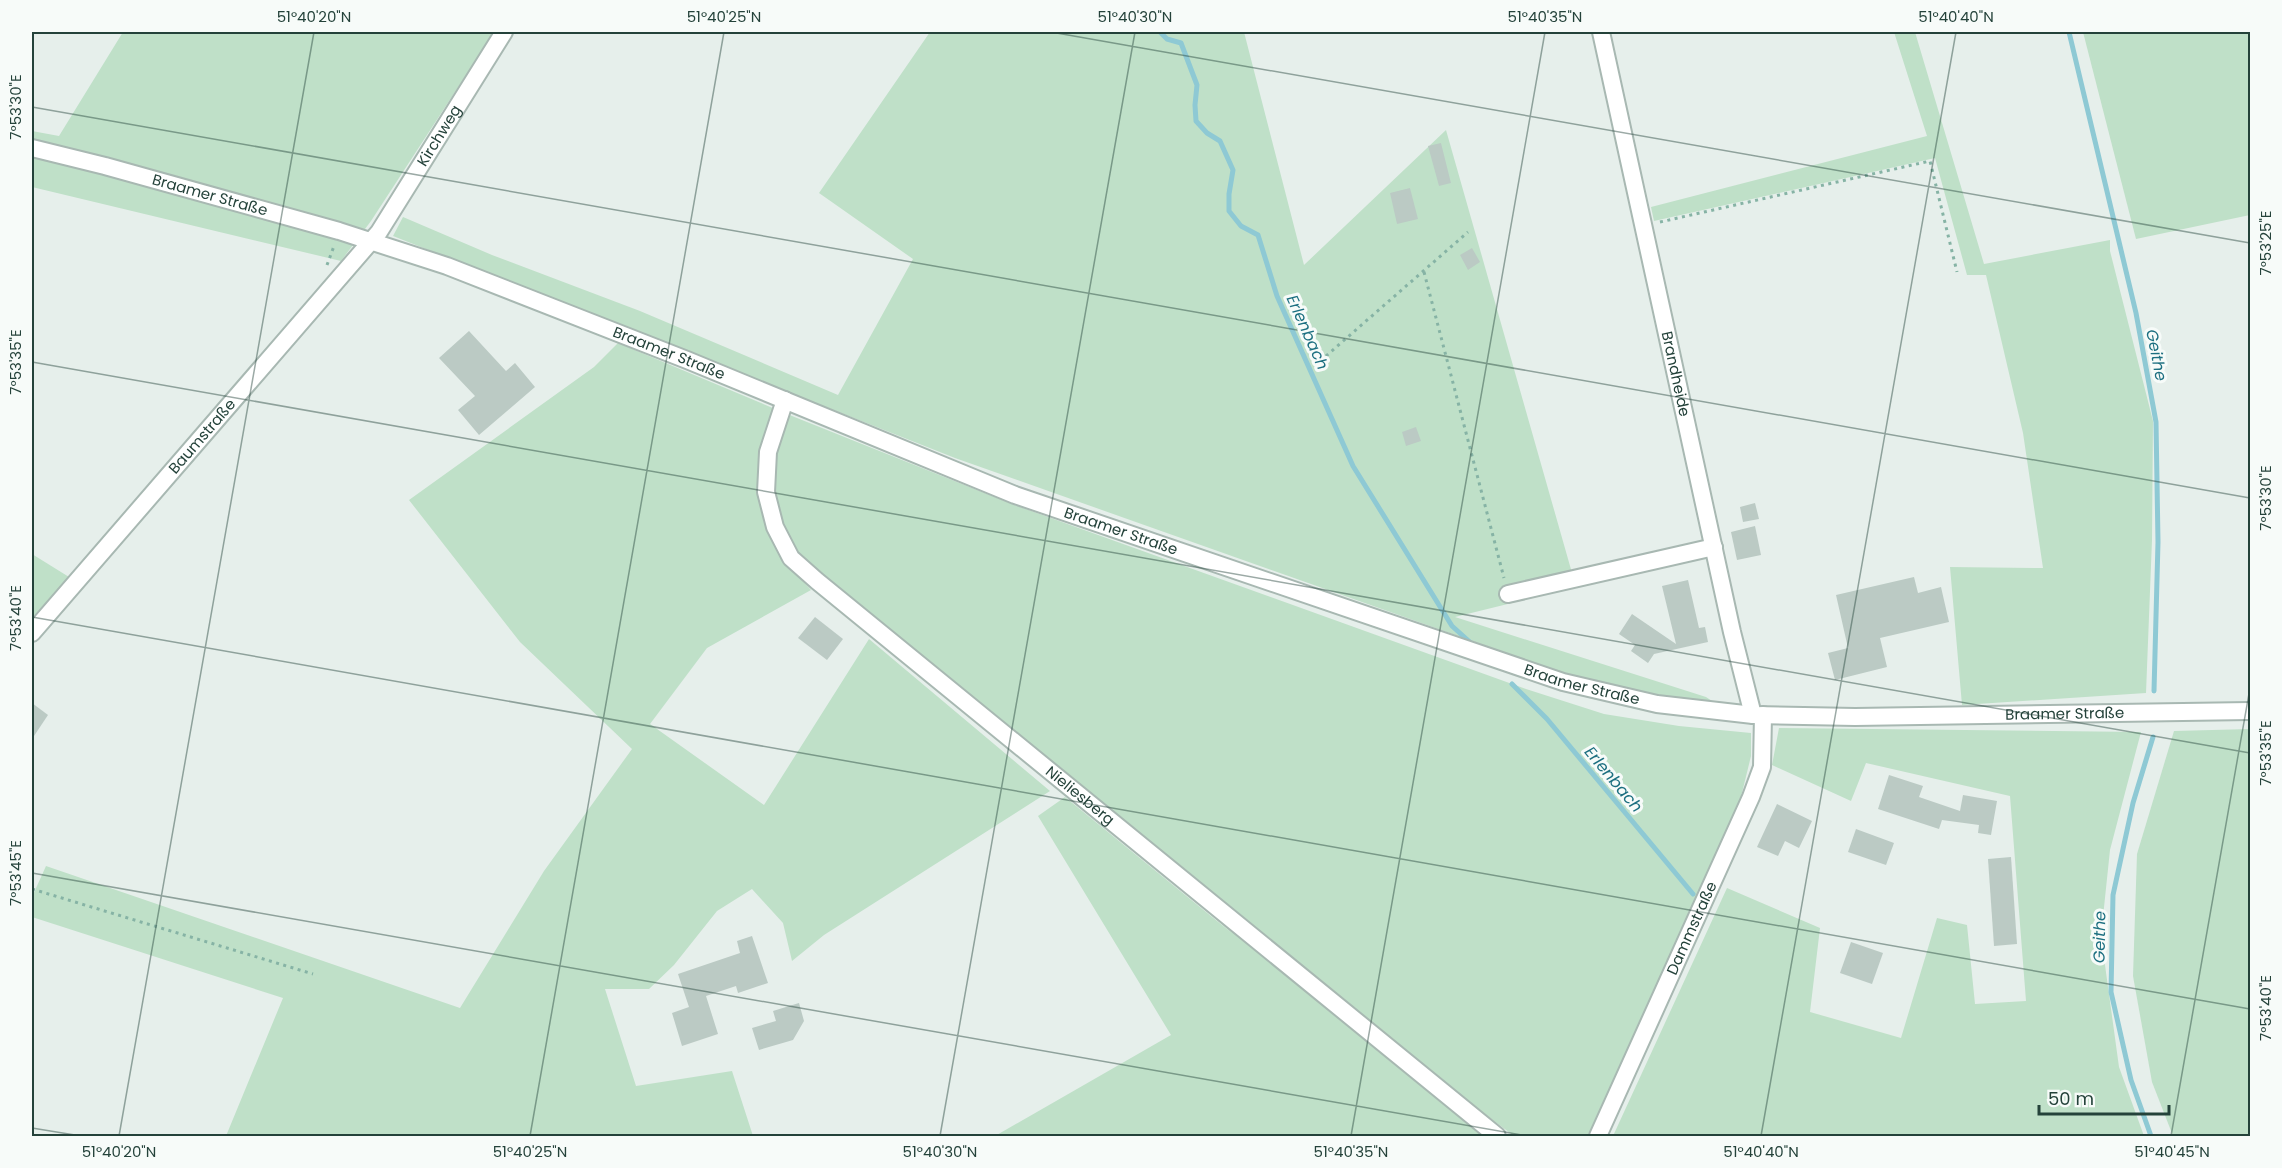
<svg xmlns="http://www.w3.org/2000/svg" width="2282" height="1168" font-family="Poppins,sans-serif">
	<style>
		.green { fill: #bfe0c8 }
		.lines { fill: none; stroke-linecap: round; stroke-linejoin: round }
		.stream { stroke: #8ec9d4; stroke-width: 5 }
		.building { fill: #bbcac4 }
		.minor-casing { stroke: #a8b8b2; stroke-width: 20 }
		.path { stroke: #86b3a5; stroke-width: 3; stroke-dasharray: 3 4.5; stroke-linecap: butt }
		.minor { stroke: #fff; stroke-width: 16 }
		.ticks { fill: none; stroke: #24423a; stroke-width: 1.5; stroke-opacity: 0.45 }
		.labels { text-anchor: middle; stroke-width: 6; stroke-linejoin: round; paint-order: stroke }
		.street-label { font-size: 15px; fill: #24423a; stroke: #f7fbf9 }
		.water-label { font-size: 16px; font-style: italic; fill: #1c6f80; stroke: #f7fbf9 }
		.neatline { fill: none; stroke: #24423a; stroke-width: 2 }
		.ticks-label { font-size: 15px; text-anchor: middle; fill: #24423a }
	</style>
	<rect width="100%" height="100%" fill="#e6efeb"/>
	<g class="green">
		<polygon points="123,32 494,32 371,221 341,261 32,187 32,131 59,136"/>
		<path d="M930,32H1244L1304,265L1446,130L1576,587L1455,617L1706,697L1712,701C1659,702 1605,686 1554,670L955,458L393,236L403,217L492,255L640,311L838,395L913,259L819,193Z"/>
		<polygon points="1894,32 1915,32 1984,264 2110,240 2110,251 2153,421 2152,540 2146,693 1962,705 1950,567 2043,568 2023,433 1986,275 1967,275 1935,158 1654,221 1651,207 1927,136"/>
		<polygon points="2083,32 2250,32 2250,215 2136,239"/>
		<polygon points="618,343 787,414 1012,504 1526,689 1604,714 1679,726 1751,733 1751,756 1741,797 1696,902 1588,1136 1514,1136 1457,1093 1486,1136 995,1136 1171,1035 1038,816 1065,797 1233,934 796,555 780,526 762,450 786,562 811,590 707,648 650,724 764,805 869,639 1050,791 824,935 792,961 783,923 752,889 717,911 674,965 649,989 605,989 636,1086 732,1071 753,1136 226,1136 283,998 32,917 32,897 46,866 460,1008 544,871 632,749 520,642 409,500 594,367"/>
		<polygon points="32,554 69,577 32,618"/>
		<polygon points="1779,728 2141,732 2110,850 2101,936 2119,1067 2144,1136 1613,1136 1727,888 1820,928 1810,1012 1901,1038 1937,918 1967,925 1975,1004 2026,1001 2010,796 1866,763 1851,801 1772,765"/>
		<polygon points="2250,729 2250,1136 2173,1136 2152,1082 2133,976 2137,854 2174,731"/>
	</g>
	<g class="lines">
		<g class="stream">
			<polyline points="1160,32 1167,39 1181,43 1197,85 1195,105 1196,121 1207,133 1220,141 1233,170 1229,194 1229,211 1241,226 1258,235 1277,296 1353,466 1452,626 1472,644"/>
			<polyline points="2069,32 2136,313 2156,422 2158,542 2154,691"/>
			<polyline points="1512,684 1547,719 1693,894"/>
			<polyline points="2151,1136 2131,1080 2111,992 2113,895 2133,803 2153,737"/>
		</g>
	</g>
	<g class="building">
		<polygon points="1441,143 1451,183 1439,186 1428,146"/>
		<polygon points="1410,188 1418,219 1397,224 1390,193"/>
		<polygon points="1472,248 1480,262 1468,270 1460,255"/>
		<polygon points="469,331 506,371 515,363 535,387 479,435 458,410 475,396 439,358"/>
		<polygon points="1416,427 1421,441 1406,446 1402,432"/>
		<polygon points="1755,503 1759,519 1743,522 1740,507"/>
		<polygon points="1755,526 1761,555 1737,560 1731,532"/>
		<polygon points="1914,577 1918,593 1941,587 1949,622 1880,638 1887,667 1835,680 1828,653 1848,648 1836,595"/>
		<polygon points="1688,580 1699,628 1705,627 1708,642 1654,654 1648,663 1631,651 1635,645 1619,634 1632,614 1676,644 1662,586"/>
		<polygon points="815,617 843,639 827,660 798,638"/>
		<polygon points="32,703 48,715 32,739"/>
		<polygon points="1889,775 1923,786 1919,797 1960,811 1963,795 1997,801 1991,835 1978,833 1979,825 1942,820 1939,829 1878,809"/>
		<polygon points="1777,804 1812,821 1799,848 1785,841 1778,856 1757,847"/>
		<polygon points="1856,829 1894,843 1886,865 1848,852"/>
		<polygon points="2011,857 2017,944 1994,946 1988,859"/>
		<polygon points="752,936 768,983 738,993 736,986 706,996 718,1034 682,1046 672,1013 689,1007 678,974 740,953 737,941"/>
		<polygon points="1851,942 1883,953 1872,984 1840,973"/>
		<polygon points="799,1003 804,1021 793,1040 759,1050 752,1028 776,1021 773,1011"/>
	</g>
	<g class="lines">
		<g class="minor-casing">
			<g id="minor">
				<path id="s1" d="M1601,32L1732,632L1753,715"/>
				<path id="s2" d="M32,148L105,166L339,231L447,266L687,360L1015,495L1563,682L1657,704L1753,715L1855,717L2250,711"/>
				<path id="s3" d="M785,400L768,452L766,492L775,527L791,558L817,581L1497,1136"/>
				<polyline points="1508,594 1714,547"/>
				<path id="s4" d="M32,633L379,232L504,32"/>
				<path id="s5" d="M1598,1136L1751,797L1762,767L1763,715"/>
			</g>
		</g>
		<g class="path">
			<polyline points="1660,222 1930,161 1957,272"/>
			<polyline points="327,265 334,246"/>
			<polyline points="1424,272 1504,578"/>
			<polyline points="1326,356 1468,232"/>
			<polyline points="32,889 313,974"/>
		</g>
		<use href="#minor" class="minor"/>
	</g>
	<path class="ticks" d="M1051,32L2250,243M32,107L2250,498M32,362L2250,753M32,617L2250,1009M32,873L1528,1136M32,1128L81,1136M119,1136L314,32M530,1136L724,32M940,1136L1135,32M1351,1136L1545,32M1761,1136L1956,32M2171,1136L2250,688"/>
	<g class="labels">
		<g class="street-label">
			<text dy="5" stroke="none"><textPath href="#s4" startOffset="644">Kirchweg</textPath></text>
			<text dy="5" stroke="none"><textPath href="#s2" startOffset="184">Braamer Straße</textPath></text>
			<text dy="5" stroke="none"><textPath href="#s2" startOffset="670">Braamer Straße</textPath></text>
			<text dy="5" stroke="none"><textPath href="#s1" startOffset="350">Brandheide</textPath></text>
			<text dy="5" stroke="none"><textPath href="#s4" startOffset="260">Baumstraße</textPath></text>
			<text dy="5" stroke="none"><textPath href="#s2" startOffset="1156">Braamer Straße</textPath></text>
			<text dy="5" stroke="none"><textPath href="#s2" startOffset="1642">Braamer Straße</textPath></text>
			<text dy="5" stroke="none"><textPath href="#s2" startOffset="2128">Braamer Straße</textPath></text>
			<text dy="5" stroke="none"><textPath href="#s3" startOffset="540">Nieliesberg</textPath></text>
			<text dy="5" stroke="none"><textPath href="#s5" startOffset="228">Dammstraße</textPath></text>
		</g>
		<g class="water-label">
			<text transform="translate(1308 332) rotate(66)" y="6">Erlenbach</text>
			<text transform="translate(2157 355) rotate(79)" y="6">Geithe</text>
			<text transform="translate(1614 779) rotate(50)" y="6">Erlenbach</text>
			<text transform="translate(2099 937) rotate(-89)" y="6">Geithe</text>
		</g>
	</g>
	<rect width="2282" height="1168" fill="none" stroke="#f7fbf9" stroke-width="66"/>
	<path d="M2039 1105v9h130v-9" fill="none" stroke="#24423a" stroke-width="3"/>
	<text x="2048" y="1105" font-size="18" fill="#24423a" stroke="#f7fbf9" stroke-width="4.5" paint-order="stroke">50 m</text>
	<rect x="33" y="33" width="2216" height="1102" class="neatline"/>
	<g class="ticks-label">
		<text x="314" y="22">51°40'20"N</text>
		<text x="724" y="22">51°40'25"N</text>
		<text x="1135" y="22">51°40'30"N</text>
		<text x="1545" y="22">51°40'35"N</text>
		<text x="1956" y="22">51°40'40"N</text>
		<text transform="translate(16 107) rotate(-90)" y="5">7°53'30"E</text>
		<text transform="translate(2266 243) rotate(-90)" y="5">7°53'25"E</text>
		<text transform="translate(16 362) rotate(-90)" y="5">7°53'35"E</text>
		<text transform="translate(2266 498) rotate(-90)" y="5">7°53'30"E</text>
		<text transform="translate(16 618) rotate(-90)" y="5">7°53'40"E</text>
		<text transform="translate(2266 753) rotate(-90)" y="5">7°53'35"E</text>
		<text transform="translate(16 873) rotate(-90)" y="5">7°53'45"E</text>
		<text transform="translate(2266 1008) rotate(-90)" y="5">7°53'40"E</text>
		<text x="119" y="1157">51°40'20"N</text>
		<text x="530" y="1157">51°40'25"N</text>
		<text x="940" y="1157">51°40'30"N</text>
		<text x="1351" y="1157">51°40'35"N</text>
		<text x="1761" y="1157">51°40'40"N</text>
		<text x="2172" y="1157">51°40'45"N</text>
	</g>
</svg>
